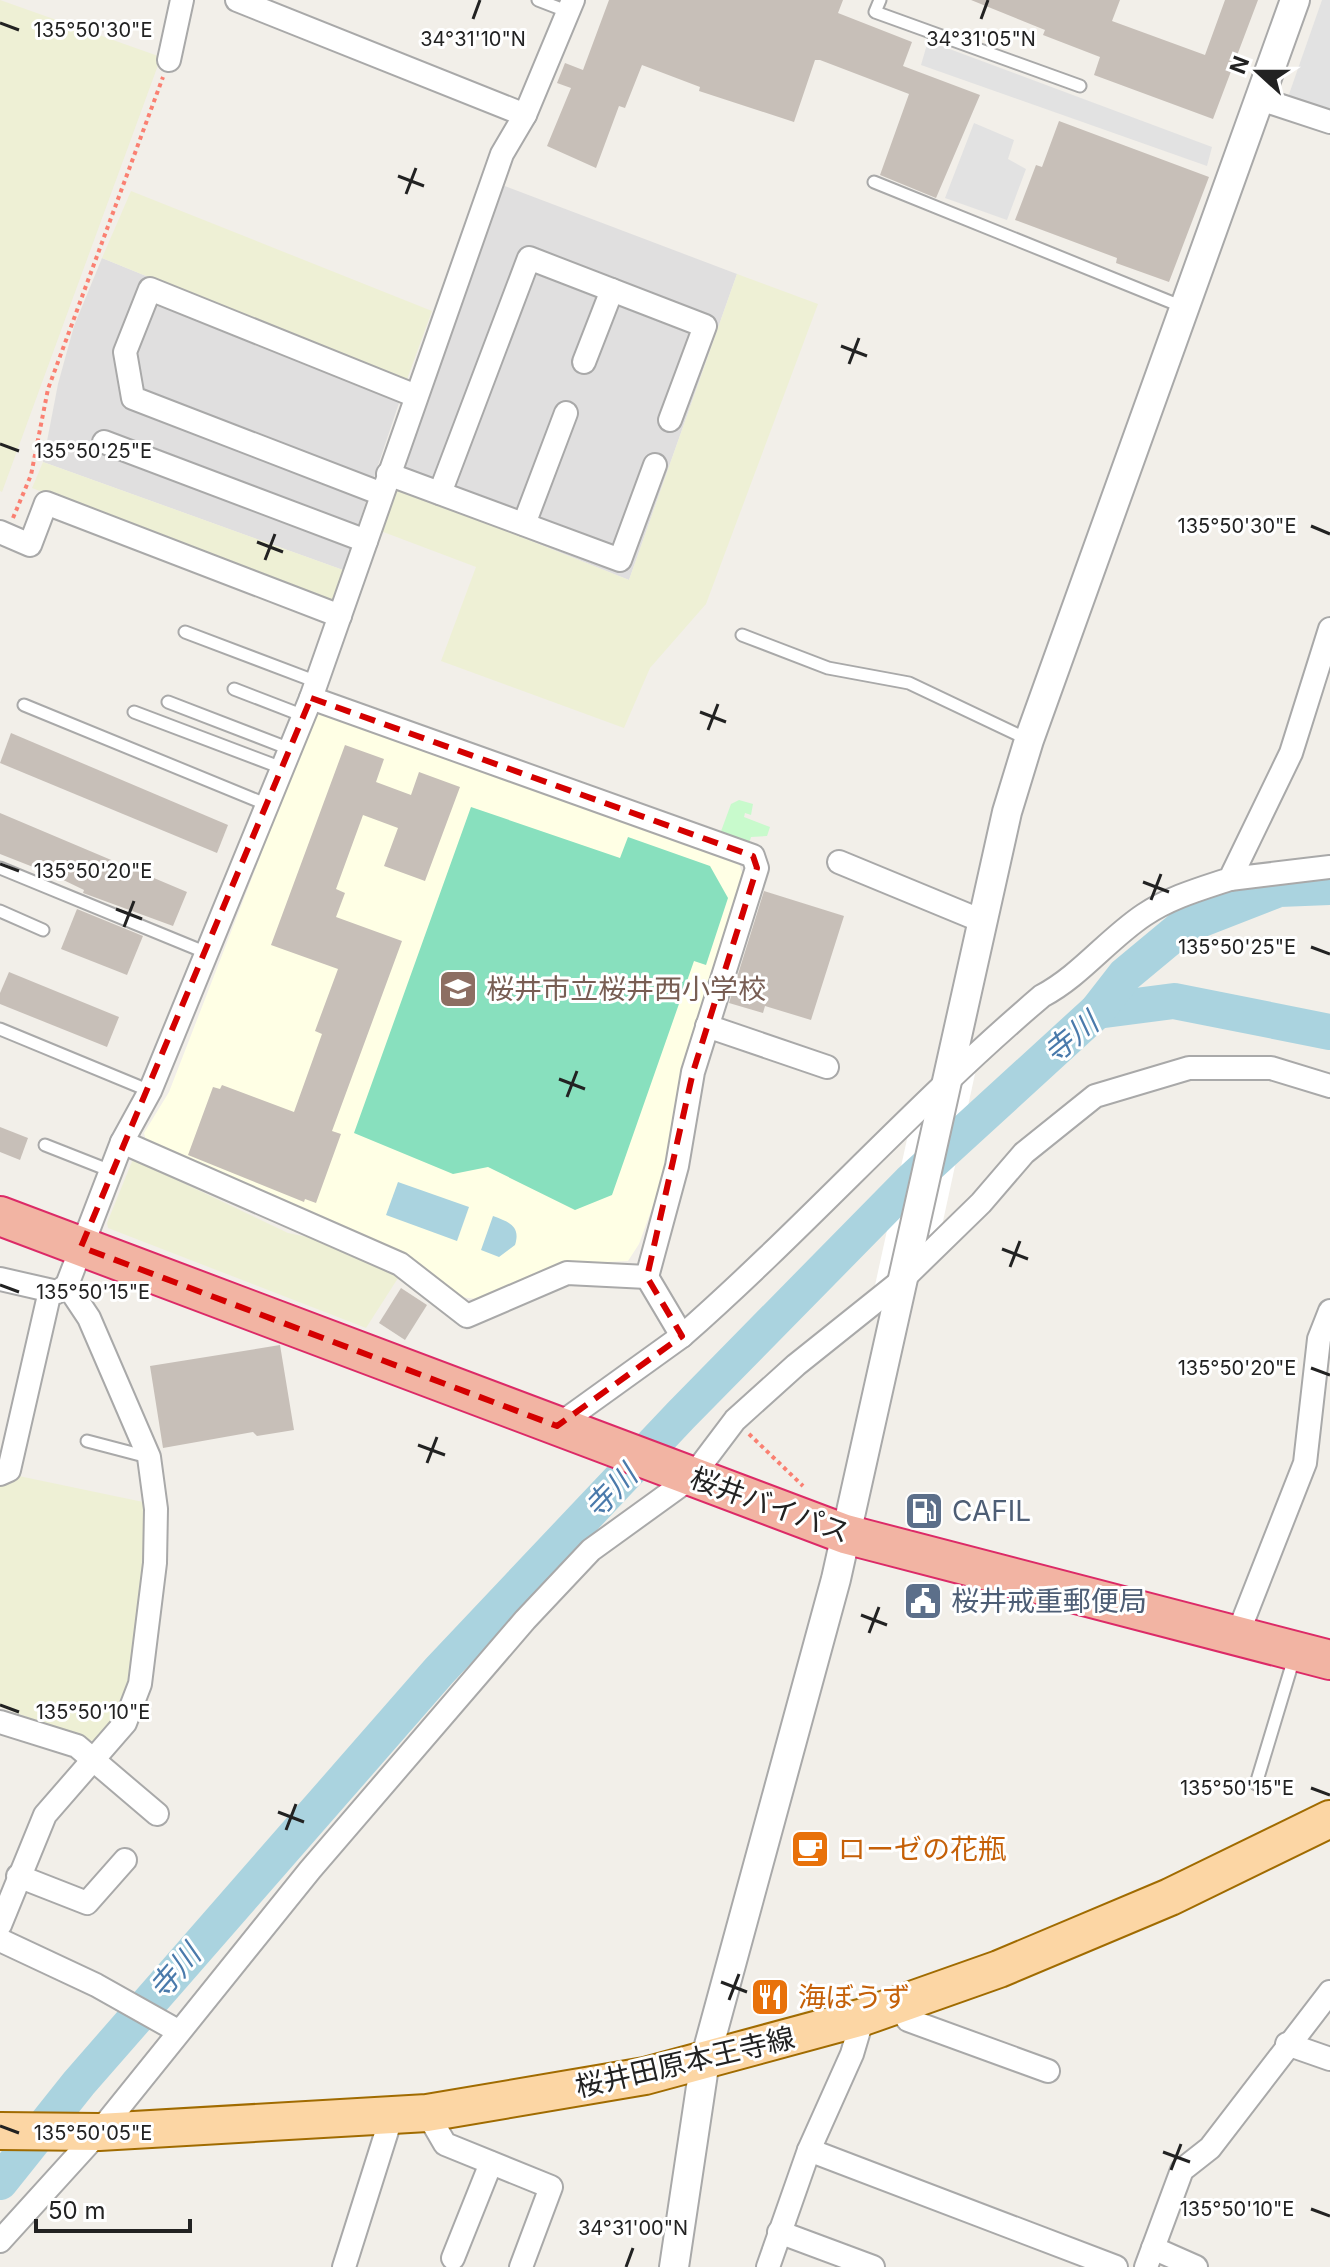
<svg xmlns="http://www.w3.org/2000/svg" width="1330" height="2267" font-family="Inter,'Noto Sans JP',sans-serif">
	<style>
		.residential { fill: #e0dfdf }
		.education { fill: #ffffe5 }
		.farmland { fill: #eef0d5 }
		.park { fill: #c8facc }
		.pitch { fill: #88e0be }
		.parking { fill: #e2e2e2 }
		.water { fill: #aad3df }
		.pier { fill: #fff }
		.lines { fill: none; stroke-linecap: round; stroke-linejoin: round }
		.river { stroke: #aad3df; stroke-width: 36 }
		.building { fill: #c7bfb8 }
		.service-casing { stroke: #a9a9a9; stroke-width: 15 }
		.minor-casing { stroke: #a9a9a9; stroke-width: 26 }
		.tertiary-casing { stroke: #a9a9a9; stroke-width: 32 }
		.primary-casing { stroke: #a06b00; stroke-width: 40 }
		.trunk-casing { stroke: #dc2a67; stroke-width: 42 }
		.path { stroke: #fa8072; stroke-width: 4; stroke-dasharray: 4 4; stroke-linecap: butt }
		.service { stroke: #fff; stroke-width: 11 }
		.minor { stroke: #fff; stroke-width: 22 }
		.tertiary { stroke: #fff; stroke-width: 28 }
		.primary { stroke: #fcd6a4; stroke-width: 36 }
		.trunk { stroke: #f2b4a3; stroke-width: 38 }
		.marked { fill: none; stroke: #d40000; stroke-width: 6; stroke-dasharray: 16 10; stroke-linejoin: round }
		.ticks { fill: none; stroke: #222; stroke-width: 3 }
		.labels { text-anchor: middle; stroke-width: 6; stroke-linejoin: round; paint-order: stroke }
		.education-label { font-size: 28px; fill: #785e54; stroke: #fff; text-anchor: start }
		.street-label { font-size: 28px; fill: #222; stroke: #fff }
		.service-label { font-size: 28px; fill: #4e5e75; stroke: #fff; text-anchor: start }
		.food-label { font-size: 28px; fill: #c56008; stroke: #fff; text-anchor: start }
		.water-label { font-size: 30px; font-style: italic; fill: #4a7aab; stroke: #fff }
		.ticks-label { font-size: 20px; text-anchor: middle; fill: #222; stroke: #fff; stroke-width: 6; stroke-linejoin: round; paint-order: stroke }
	</style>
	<rect width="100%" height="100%" fill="#f2efe9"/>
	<g class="residential">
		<polygon points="502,185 737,274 629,580 396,487"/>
		<polygon points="102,258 406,382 343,570 43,462 58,384 74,326"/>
	</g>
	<polygon class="education" points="317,710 738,861 743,875 686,1068 667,1167 639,1244 628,1261 564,1264 477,1299 460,1297 147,1144 144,1133 169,1092"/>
	<g class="farmland">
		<polygon points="0,0 161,57 2,492 0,491"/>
		<polygon points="131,191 432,311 406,382 102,258"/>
		<polygon points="737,274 818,304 706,604 650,668 624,728 441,661 476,567 378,530 396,487 629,580"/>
		<polygon points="43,462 343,570 332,601 32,488"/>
		<polygon points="133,1159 288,1233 312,1238 400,1275 366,1328 108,1228 107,1223"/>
		<polygon points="14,1475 148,1503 150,1537 135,1662 120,1713 98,1743 0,1707 0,1482"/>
	</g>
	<polygon class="park" points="739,800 753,804 751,815 745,813 744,817 770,827 767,836 751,837 748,847 720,834 731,804"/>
	<polygon class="pitch" points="471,807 620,858 628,837 710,866 728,898 706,965 694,961 612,1195 575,1210 488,1167 453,1174 354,1133"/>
	<g class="parking">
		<polygon points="1322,0 1330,0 1330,114 1287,100"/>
		<polygon points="928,41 1212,147 1207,166 921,65"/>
		<polygon points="974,123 1014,140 1008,159 1026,169 1007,220 945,198"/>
	</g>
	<g class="water">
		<polygon points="398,1182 469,1207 457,1241 386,1215"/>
		<path d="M493,1216C509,1222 521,1226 515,1245L499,1257L481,1250Z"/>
	</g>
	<polygon class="pier" points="978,1060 940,1235 872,1299 911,1121"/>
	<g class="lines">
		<g class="river">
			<polyline points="1097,1011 1174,1001 1330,1032"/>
			<polyline points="0,2182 79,2083 439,1671 681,1415 910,1182 1097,1011 1125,975 1184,926 1279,889 1330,887"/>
		</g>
	</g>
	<g class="building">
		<polygon points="609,0 843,0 838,13 912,42 903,66 980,95 936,198 880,175 909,94 820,60 815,60 794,122 699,91 700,87 642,65 625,108 619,106 596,168 547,146 571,88 557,83 565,63 583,70"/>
		<polygon points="971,0 1120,0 1112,21 1205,55 1225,0 1258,0 1213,119 1094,75 1100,57 1043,35 1045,30"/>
		<polygon points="1059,121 1209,177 1169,282 1116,263 1117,258 1015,220 1036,165 1042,167"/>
		<polygon points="11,733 228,825 217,853 0,763"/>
		<polygon points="345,745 384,759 376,782 411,795 419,772 460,787 425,881 384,866 398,828 363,815 336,889 345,893 336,917 402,941 332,1131 341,1134 316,1203 305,1199 304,1202 188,1155 213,1087 220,1089 222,1085 294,1112 322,1034 315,1031 338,969 271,945"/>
		<polygon points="0,813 187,892 173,926 83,893 84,890 51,874 0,854"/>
		<polygon points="764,891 844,916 811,1020 765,1006 763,1013 729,1003"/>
		<polygon points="77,909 143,936 127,975 61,949"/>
		<polygon points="9,972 119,1017 107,1047 0,1004 0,993"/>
		<polygon points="0,1127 28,1138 20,1160 0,1152"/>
		<polygon points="401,1288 427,1305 405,1340 379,1323"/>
		<polygon points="280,1345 294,1430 257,1436 253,1432 163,1448 150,1366"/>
	</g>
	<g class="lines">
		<g class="service-casing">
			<g id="service">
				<polyline points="538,0 569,12"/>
				<polyline points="880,0 875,12 1080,86"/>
				<polyline points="874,182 1183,307"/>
				<polyline points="185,632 317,682"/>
				<polyline points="742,635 828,668 909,683 1029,740"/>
				<polyline points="234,689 304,716"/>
				<polyline points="168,702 290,749"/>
				<polyline points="24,705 268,805"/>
				<polyline points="134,712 282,768"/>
				<polyline points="0,868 207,953"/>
				<polyline points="0,911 43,930"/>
				<polyline points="0,1029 150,1091"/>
				<polyline points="45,1145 111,1171"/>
				<polyline points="87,1441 148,1457"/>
				<polyline points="1256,1784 1294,1658"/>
			</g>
		</g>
		<g class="minor-casing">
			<g id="minor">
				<polyline points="237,0 525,115"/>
				<polyline points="169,60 182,0"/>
				<polyline points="1260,99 1330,122"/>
				<polyline points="584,362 612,290"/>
				<polyline points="104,442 366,541"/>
				<polyline points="388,474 620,560 655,465"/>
				<polyline points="440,493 529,258 705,326 670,420"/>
				<polyline points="382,494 133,398 125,352 150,289 416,396"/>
				<polyline points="524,524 566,413"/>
				<polyline points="0,532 30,545 46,503 340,616"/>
				<polyline points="839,862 982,921"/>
				<polyline points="1230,879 1330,867"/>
				<polyline points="707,1026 827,1067"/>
				<polyline points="122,1142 400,1264 467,1316 567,1273 647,1277 677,1166 693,1072 757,868 753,856 311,698"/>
				<path d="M647,1277L682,1336C806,1227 916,1103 1042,996C1080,976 1108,939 1144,915C1171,897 1200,889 1230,879L1291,753L1330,629"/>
				<polyline points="0,1279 57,1292 63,1288"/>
				<polyline points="557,1426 682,1336"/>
				<polyline points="0,1474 9,1470 50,1291"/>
				<polyline points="1237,1636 1305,1463 1319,1339 1330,1311"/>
				<polyline points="0,1722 77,1746 157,1814"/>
				<polyline points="18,1876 87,1903 125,1860"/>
				<polyline points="0,1925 45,1815 125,1723 140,1684 155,1563 156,1509 149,1457 89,1318 67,1285 122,1142 150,1091 311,698 502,154 525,115 573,0"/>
				<polyline points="0,1940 96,1985 178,2031"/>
				<polyline points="899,2006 908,2020 1048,2071"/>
				<polyline points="1287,2044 1330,2059"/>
				<polyline points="427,2113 445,2144 551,2187 521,2267"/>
				<polyline points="809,2150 1116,2267"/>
				<polyline points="779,2232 873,2267"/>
				<polyline points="0,2241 99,2132 310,1870 525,1620 591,1550 692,1477 735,1420 796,1365 901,1281 981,1203 1024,1153 1095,1096 1189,1068 1271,1068 1330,1086"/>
				<polyline points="1153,2248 1196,2267"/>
				<polyline points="453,2258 491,2163"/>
				<polyline points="344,2267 392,2115"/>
				<polyline points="768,2267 809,2150 852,2054 863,2017"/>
				<polyline points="1146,2267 1182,2170 1210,2148 1330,1992"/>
			</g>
		</g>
		<g class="tertiary-casing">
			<polyline id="tertiary" points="674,2267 705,2060 836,1579 1007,812 1029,740 1295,0"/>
		</g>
		<g class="primary-casing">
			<polyline id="primary" points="0,2131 99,2132 427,2113 645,2076 863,2017 999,1969 1170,1897 1330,1819"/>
		</g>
		<g class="trunk-casing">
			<polyline id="trunk" points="0,1216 845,1534 1330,1660"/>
		</g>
		<g class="path">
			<polyline points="13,518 31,475 48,389 163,77"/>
			<polyline points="749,1434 803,1486"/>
		</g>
		<use href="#service" class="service"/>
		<use href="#minor" class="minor"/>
		<use href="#tertiary" class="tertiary"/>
		<use href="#primary" class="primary"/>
		<use href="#trunk" class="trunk"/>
	</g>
	<path class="marked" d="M311,698L753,856L757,868L693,1072L647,1277L682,1336L557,1426L81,1247Z"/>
	<path class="ticks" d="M473,19L480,0M981,19L988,0M0,23L19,30M398,176L424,186M406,194L416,168M841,346L867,356M849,364L859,338M0,444L19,451M1311,526L1330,534M257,542L283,552M265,560L275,534M700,712L726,722M708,730L718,704M0,864L19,871M1143,882L1169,892M1151,900L1161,874M116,909L142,919M124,927L134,901M1311,947L1330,954M559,1079L585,1089M567,1097L577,1071M1002,1249L1028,1259M1010,1267L1020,1241M0,1285L19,1292M1311,1368L1330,1375M418,1445L445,1455M427,1463L437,1437M861,1615L887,1625M869,1633L879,1607M0,1705L19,1712M1311,1788L1330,1795M278,1812L304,1822M286,1830L296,1804M721,1982L747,1992M729,2000L739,1974M0,2126L19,2133M1163,2152L1190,2162M1171,2170L1181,2144M1311,2209L1330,2216M626,2267L633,2248"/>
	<defs>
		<g id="school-square" transform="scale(2)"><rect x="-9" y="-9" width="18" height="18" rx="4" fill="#8d6e63" stroke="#fff"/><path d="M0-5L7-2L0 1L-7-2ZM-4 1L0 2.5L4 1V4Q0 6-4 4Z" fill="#fff"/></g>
		<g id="fuel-square" transform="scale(2)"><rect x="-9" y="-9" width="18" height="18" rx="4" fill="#5c6f8a" stroke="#fff"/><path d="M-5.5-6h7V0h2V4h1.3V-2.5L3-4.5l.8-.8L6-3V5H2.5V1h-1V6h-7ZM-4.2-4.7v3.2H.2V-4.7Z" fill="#fff"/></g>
		<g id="civic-square" transform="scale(2)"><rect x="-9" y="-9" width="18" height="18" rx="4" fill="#5c6f8a" stroke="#fff"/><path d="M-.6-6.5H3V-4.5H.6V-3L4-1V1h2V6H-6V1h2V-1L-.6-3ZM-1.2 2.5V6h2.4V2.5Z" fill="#fff"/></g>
		<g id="cafe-square" transform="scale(2)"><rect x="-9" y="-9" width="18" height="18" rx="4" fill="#e8710a" stroke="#fff"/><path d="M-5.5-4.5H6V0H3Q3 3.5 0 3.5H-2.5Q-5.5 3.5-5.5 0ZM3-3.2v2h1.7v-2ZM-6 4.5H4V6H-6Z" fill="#fff"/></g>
		<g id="restaurant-square" transform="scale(2)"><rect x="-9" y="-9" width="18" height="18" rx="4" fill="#e8710a" stroke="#fff"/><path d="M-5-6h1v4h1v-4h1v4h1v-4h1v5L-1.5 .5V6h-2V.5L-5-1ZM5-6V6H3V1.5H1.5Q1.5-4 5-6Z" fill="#fff"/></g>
	</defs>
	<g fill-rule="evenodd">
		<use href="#school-square" x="458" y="989"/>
		<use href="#fuel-square" x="924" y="1511"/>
		<use href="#civic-square" x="923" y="1601"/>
		<use href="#cafe-square" x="810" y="1849"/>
		<use href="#restaurant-square" x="770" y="1997"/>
	</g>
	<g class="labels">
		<g class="education-label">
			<text x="486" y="999">桜井市立桜井西小学校</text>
		</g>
		<g class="street-label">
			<text transform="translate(770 1505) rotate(20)" y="10">桜井バイパス</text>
			<text transform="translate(685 2062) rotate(-13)" y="10">桜井田原本王寺線</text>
		</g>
		<g class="service-label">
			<text x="952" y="1521">CAFIL</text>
			<text x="951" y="1611">桜井戒重郵便局</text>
		</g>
		<g class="food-label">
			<text x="838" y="1859">ローゼの花瓶</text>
			<text x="798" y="2007">海ぼうず</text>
		</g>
		<g class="water-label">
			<text transform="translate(1071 1038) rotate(-39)" y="10">寺川</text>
			<text transform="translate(611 1492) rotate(-46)" y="10">寺川</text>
			<text transform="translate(175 1972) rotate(-49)" y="10">寺川</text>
		</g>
	</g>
	<g class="ticks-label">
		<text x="93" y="37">135°50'30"E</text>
		<text x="473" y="46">34°31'10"N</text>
		<text x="981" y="46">34°31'05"N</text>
		<text x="93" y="458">135°50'25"E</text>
		<text x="1237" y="533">135°50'30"E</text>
		<text x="93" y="878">135°50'20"E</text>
		<text x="1237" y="954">135°50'25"E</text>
		<text x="93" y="1299">135°50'15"E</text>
		<text x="1237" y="1375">135°50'20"E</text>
		<text x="93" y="1719">135°50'10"E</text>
		<text x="1237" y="1795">135°50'15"E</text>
		<text x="93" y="2140">135°50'05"E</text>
		<text x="1237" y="2216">135°50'10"E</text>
		<text x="633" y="2235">34°31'00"N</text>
	</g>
	<g transform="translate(1258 72) rotate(291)" stroke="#ffffff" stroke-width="6" paint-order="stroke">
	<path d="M0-6L14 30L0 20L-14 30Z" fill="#222222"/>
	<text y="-12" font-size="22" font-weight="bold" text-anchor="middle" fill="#222222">N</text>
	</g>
	<path d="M36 2219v12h154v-12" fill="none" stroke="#222222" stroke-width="4"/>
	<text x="48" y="2219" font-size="24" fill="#222222" stroke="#ffffff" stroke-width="6" paint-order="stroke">50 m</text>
</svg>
